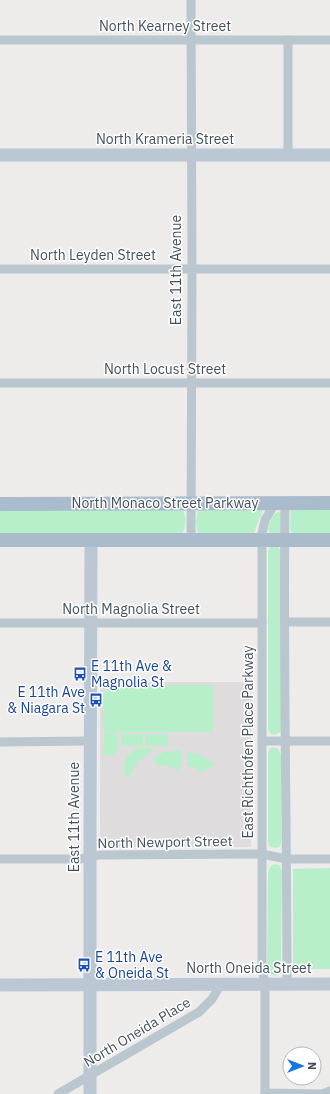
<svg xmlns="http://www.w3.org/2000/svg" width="330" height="1094" font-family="'IBM Plex Sans',sans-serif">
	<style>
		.education { fill: #dfdcdd }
		.green { fill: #b7efca }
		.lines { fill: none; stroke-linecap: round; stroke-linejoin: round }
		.street { stroke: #bbc7cf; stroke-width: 9 }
		.secondary { stroke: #bbc8d4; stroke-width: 13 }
		.primary { stroke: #aabccc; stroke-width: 14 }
		.labels { text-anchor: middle; stroke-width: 3; stroke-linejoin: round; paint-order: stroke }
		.street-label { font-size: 14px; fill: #435059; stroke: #fff }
		.transit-label { font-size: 14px; fill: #164399; stroke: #fff; text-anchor: start }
	</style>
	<rect width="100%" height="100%" fill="#eeebeb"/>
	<rect class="education" x="100" y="682" width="151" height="165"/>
	<g class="green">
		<path d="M0,508L182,509C187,516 186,528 182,534L0,535Z"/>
		<polygon points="330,508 330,535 294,534 290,530 291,509"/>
		<path d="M199,509H260L262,511V514L259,519L255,531L253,534H198C196,527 195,515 199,509Z"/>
		<path d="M277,512L281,513L282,531L279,534H269C266,526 271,517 277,512Z"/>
		<path d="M270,546L278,547L281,551V731C279,734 275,735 271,734L268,730V552Z"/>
		<polygon points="112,685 213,685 213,732 103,732 103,695"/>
		<path d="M104,733H117V752C114,756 109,755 104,756Z"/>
		<rect x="121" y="734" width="22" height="12"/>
		<rect x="145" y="734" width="23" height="12"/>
		<polygon points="273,747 277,748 281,754 281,844 279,847 275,848 269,846 268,842 268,755 269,749"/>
		<path d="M138,748H148L153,751C140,758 134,765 128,779C120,767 125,754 138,748Z"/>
		<path d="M178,750L181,751C182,758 182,764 178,771C170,769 170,762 159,767L153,758L164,752Z"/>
		<path d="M188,752C198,754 208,757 214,764V766L202,772H200L196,768L187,765V754Z"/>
		<polygon points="274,864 279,865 282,871 281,969 280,974 276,976 270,974 267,971 268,873 270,867"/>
		<polygon points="330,868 330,969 293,969 293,869"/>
	</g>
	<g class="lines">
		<g class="street">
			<polyline points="0,40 330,40"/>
			<polyline points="288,155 288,40"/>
			<polyline points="0,269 330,269"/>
			<polyline points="0,383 330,383"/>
			<path d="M285,503C283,664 287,824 287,984"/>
			<polyline points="191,540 192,269 191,0"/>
			<polyline points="285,622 330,622"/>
			<polyline points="0,623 262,623"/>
			<polyline points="262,741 330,741"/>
			<polyline points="0,742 90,741"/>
			<polyline points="0,859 80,859 99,855 250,854 262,854 287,859 330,859"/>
			<polyline points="265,1093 323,1094 330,1091"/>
			<polyline points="58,1094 199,1012 212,999 221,984"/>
			<polyline points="265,1094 265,984 262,969 262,533 265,520 275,503"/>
		</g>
		<g class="secondary">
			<polyline points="0,155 330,155"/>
			<polyline points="0,985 330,984"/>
			<polyline points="90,1094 90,848 91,540"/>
		</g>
		<g class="primary">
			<polyline points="0,504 330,503"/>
			<polyline points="0,540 330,540"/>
		</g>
	</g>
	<defs>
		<g id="bus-bare" transform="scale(1.08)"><path d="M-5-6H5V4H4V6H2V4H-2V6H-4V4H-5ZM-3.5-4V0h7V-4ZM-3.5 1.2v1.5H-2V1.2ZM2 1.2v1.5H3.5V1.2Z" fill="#1a4fb4" stroke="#fff" stroke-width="2.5" paint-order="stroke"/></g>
	</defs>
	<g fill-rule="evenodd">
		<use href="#bus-bare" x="80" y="674"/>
		<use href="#bus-bare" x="96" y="700"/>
		<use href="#bus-bare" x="84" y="965"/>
	</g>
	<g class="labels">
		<g class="street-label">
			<text x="165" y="31">North Kearney Street</text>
			<text x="165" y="144">North Krameria Street</text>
			<text x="93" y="260">North Leyden Street</text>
			<text transform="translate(176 270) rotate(-90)" y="5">East 11th Avenue</text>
			<text x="165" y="374">North Locust Street</text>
			<text x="165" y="508">North Monaco Street Parkway</text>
			<text x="131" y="614">North Magnolia Street</text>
			<text transform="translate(248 742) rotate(-90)" y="5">East Richthofen Place Parkway</text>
			<text transform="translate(74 817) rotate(-90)" y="5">East 11th Avenue</text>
			<text transform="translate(165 842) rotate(-1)" y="5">North Newport Street</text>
			<text x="249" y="973">North Oneida Street</text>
			<text transform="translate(137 1032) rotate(-31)" y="5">North Oneida Place</text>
		</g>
		<g class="transit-label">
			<text x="91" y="671">E 11th Ave &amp;<tspan x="91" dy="16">Magnolia St</tspan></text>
			<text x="85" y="697" text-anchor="end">E 11th Ave<tspan x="85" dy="16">&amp; Niagara St</tspan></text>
			<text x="95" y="962">E 11th Ave<tspan x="95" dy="16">&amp; Oneida St</tspan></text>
		</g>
	</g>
	<g transform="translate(302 1066) rotate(90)"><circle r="19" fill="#ffffff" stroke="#b4b9bd"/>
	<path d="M0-3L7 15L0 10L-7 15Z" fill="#1476e0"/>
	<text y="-6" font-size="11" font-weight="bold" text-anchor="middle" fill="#435059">N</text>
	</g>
</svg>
